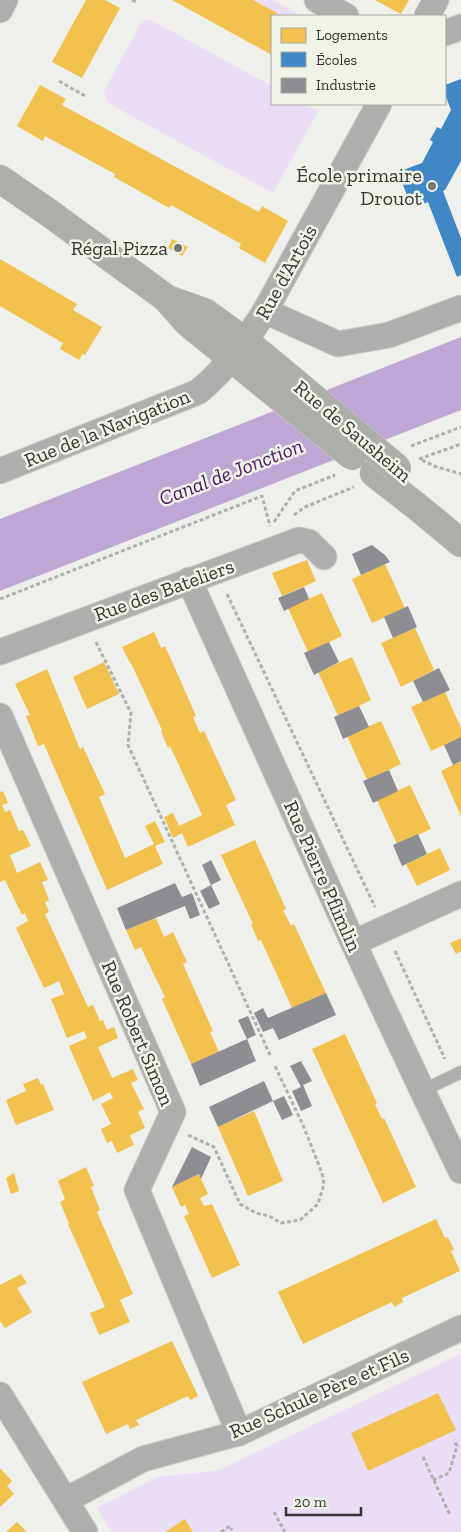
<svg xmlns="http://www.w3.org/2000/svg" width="461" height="1532" font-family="'Zilla Slab',serif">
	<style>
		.green { fill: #eaddf6 }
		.water { fill: #bfa7d5 }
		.homes { fill: #f2c14e }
		.schools { fill: #3f88c5 }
		.industry { fill: #8d8d92 }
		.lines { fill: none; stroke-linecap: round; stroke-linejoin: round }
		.lane-casing { stroke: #cdceca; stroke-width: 14 }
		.street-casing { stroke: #cdceca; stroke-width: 27 }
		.secondary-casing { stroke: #cdceca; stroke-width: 29 }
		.path { stroke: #b0b0ae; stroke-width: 3; stroke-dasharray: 4 2.5; stroke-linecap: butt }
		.lane { stroke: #aeaeac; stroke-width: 12 }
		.street { stroke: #aeaeac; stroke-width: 25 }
		.secondary { stroke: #adadaa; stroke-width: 28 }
		.secondary-bridge-casing { stroke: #cdceca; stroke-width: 29; stroke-linecap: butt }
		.secondary-bridge { stroke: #adadaa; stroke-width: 28 }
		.poi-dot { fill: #757672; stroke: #f0f3e8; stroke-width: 2 }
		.labels { text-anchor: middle; stroke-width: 5; stroke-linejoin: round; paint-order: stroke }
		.poi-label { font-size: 20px; fill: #343531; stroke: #f0f3e8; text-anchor: end }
		.street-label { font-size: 20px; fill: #343531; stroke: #f0f3e8 }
		.water-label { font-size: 21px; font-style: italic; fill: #441465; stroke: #f0f3e8 }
	</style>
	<rect width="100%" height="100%" fill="#eff0eb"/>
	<g class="green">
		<polygon points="253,0 272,0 302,16 276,16 276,13"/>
		<polygon points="151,20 272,86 272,104 305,104 318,111 273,193 131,116 106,101 104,91 142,21"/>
		<polygon points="461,1354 461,1532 111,1532 97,1508 158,1477 219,1470"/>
	</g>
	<polygon class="water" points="461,337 461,410 0,591 0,519"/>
	<g class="homes">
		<polygon points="86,0 105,0 120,8 82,78 52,62"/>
		<polygon points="172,0 253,0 277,13 275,16 272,16 272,55"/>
		<polygon points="375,0 409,0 401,14"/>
		<polygon points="40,85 66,99 62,105 198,179 259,212 262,206 288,221 265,263 239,248 241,244 191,216 171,205 169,208 114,177 115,174 45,136 43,141 17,126"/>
		<polygon points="172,239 188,247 182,256 168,248"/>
		<polygon points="0,259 77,304 73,310 102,327 85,355 83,354 79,360 60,349 63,343 0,306"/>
		<polygon points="307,560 316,581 282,596 272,573"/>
		<polygon points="385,564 405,608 372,623 352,579"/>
		<polygon points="322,593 342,636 308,652 288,608"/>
		<polygon points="415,628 434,670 401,687 381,643"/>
		<polygon points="154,632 161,648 165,646 196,716 193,717 200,733 204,731 236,800 226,805 235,825 188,847 182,833 173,838 164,817 173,813 179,826 202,815 170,746 168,748 161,731 162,730 131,663 130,663 122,647"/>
		<polygon points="352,657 371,700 338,716 318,672"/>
		<polygon points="104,662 119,694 87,709 73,677"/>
		<polygon points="47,669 80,749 83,747 105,794 99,797 125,858 154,844 145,826 155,821 165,842 155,846 163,864 107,890 44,744 38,746 26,716 30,715 15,684"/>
		<polygon points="445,692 461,728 461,737 431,751 411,707"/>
		<polygon points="381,721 401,764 367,780 347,736"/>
		<polygon points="461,761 461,816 441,771"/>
		<polygon points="410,785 431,829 397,844 377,800"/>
		<polygon points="3,791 8,803 2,805 5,812 10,810 19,831 23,830 31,846 10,855 17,873 40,862 48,880 42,882 49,900 45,902 49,912 45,914 88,1007 93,1005 100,1021 103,1020 107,1030 114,1027 118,1038 98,1047 112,1078 133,1069 138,1080 131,1083 144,1109 138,1112 145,1128 130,1135 134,1145 117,1153 112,1141 107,1143 101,1129 111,1124 101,1104 113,1098 110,1092 93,1101 69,1046 87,1038 84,1031 67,1038 51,999 64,994 59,981 44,988 16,928 28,921 25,913 22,915 5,880 0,882 0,792"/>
		<polygon points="255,840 286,909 283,910 291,926 294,924 326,993 292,1008 261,940 258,941 251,924 253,924 221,855"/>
		<polygon points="440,848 450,870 417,886 406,864"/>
		<polygon points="156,918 164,937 173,932 187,962 183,964 213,1031 210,1032 219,1052 191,1064 162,999 165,997 145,956 141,947 135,950 126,930"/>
		<polygon points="461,938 461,951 456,954 450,943"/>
		<polygon points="345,1034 377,1103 375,1104 382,1119 384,1118 416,1187 383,1203 312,1049"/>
		<polygon points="38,1078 41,1085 43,1084 54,1110 16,1125 6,1100 26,1091 23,1084"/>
		<polygon points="254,1111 283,1181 248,1196 218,1127"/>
		<polygon points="86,1167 94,1186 91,1187 100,1210 97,1212 133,1294 120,1300 130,1322 99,1335 90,1313 105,1307 68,1224 69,1224 60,1202 65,1199 58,1181"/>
		<polygon points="14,1173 19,1191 11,1194 6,1178"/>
		<polygon points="199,1174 208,1194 200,1198 204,1206 212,1204 240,1265 212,1278 184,1216 189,1214 185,1205 181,1207 172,1187"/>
		<polygon points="436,1219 445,1238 448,1237 454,1250 451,1251 460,1271 402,1298 403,1302 394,1307 392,1302 303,1344 278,1292"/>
		<polygon points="21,1274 27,1283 17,1288 32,1312 5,1328 0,1321 0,1285"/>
		<polygon points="172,1341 198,1396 190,1400 188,1396 136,1420 139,1425 130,1429 128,1424 106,1434 82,1382"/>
		<polygon points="438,1393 456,1430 368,1471 351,1433"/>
		<polygon points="0,1468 12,1481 7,1486 14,1494 0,1507"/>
		<polygon points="185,1519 193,1532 165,1532"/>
		<polygon points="17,1522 27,1532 6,1532"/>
	</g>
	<polygon class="schools" points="461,79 461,161 445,190 443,191 461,238 461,275 457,277 428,202 421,205 419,200 410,203 398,172 422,163 433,142 430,140 437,127 441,129 451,110 445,94 445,85"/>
	<g class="industry">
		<polygon points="372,545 386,556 390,562 361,575 352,554"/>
		<polygon points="304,587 309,599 284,611 278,598"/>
		<polygon points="408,606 417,627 393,638 384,617"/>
		<polygon points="329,642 339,662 314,675 304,653"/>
		<polygon points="439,668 450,690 423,702 413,681"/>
		<polygon points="359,706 369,727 343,739 334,717"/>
		<polygon points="461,737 461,761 453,765 444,745"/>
		<polygon points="389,770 398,791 373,803 363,781"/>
		<polygon points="418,834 427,854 402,866 393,845"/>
		<polygon points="211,860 221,880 211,885 202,865"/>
		<polygon points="175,883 182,897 192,893 200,915 190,919 185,906 126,930 117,908"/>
		<polygon points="211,885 220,904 209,909 200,891"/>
		<polygon points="326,993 336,1015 279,1040 273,1028 263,1032 254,1013 263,1008 268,1018"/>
		<polygon points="248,1016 256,1035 247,1039 238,1020"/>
		<polygon points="247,1039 256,1061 200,1086 191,1064"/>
		<polygon points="301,1061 312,1081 303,1085 312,1106 301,1111 292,1091 301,1087 290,1066"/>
		<polygon points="264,1081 273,1101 218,1127 209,1107"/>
		<polygon points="284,1096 293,1115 282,1120 273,1101"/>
		<polygon points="192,1147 211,1157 201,1179 199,1174 172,1187"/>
	</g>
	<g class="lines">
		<g class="lane-casing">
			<polyline id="lane" points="422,1091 461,1072"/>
		</g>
		<g class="street-casing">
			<g id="street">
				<polyline points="317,0 346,16"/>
				<polyline points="0,10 5,0"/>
				<polyline points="427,16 436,0"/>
				<polyline points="445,33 461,27"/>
				<polyline points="265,311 338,344 389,335 461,308"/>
				<path d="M0,471L198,392C226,369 246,341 265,311L379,104"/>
				<path d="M189,580C279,778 366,976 461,1171"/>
				<polyline points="0,652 299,540 309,542 324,557"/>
				<polyline points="0,716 173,1112 137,1190 239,1433"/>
				<polyline points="353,943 461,894"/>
				<polyline points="0,1395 85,1532"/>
				<polyline points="66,1500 143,1459 239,1433 461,1328"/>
			</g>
		</g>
		<g class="secondary-casing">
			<g id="secondary">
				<polyline points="0,179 45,210 166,298 188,323 278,396"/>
				<polyline points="170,300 206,313 245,341 291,379"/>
				<polyline points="374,473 420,509 461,543"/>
			</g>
		</g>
		<g class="path">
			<polyline points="132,0 138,3"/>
			<polyline points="59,81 87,97"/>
			<polyline points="411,446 461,427"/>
			<polyline points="419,459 461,444"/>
			<polyline points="422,460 434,466 461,474"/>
			<polyline points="294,515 305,507 354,487"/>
			<polyline points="274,522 295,491 335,475"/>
			<polyline points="227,594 375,907"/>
			<polyline points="0,599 262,496 270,526"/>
			<polyline points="96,642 131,713 128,745 271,1057"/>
			<polyline points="395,951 445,1059"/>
			<polyline points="188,1135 214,1147 240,1204 256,1213 269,1216 281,1223 300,1220 318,1204 324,1184 322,1173 303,1125 275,1066"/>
			<polyline points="423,1457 450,1515"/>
			<polyline points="433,1480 449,1473 457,1446 454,1440"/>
			<polyline points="274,1512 285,1532"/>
			<polyline points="221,1532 230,1526 232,1530"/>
		</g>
		<use href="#lane" class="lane"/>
		<use href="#street" class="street"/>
		<use href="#secondary" class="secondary"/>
		<g class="secondary-bridge-casing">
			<g id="secondary-bridge">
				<polyline points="291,379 397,468"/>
				<polyline points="278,396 352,456"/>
			</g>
		</g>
		<use href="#secondary-bridge" class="secondary-bridge"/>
	</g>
	<g class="poi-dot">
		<circle cx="432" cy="186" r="5"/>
		<circle cx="178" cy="248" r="5"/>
	</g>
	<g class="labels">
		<g class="poi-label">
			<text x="422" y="182">École primaire<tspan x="422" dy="23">Drouot</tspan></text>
			<text x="168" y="255">Régal Pizza</text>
		</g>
		<g class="street-label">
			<text transform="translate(286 272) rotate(-61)" y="7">Rue d'Artois</text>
			<text transform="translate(107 428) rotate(-22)" y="7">Rue de la Navigation</text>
			<text transform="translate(353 431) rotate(40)" y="7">Rue de Sausheim</text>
			<text transform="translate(164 590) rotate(-20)" y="7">Rue des Bateliers</text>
			<text transform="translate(323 876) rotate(66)" y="7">Rue Pierre Pflimlin</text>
			<text transform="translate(138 1033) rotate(67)" y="7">Rue Robert Simon</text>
			<text transform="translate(319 1393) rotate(-24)" y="7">Rue Schule Père et Fils</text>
		</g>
		<g class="water-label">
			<text transform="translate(231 472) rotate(-21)" y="7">Canal de Jonction</text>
		</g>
	</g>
	<rect x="271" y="15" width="175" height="90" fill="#f0f3e8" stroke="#a5a79f"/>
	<rect x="281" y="28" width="25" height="15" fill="#f2c14e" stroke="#a5a79f"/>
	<text x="316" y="40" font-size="15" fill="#343531">Logements</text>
	<rect x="281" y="52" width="25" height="15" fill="#3f88c5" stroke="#a5a79f"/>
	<text x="316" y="65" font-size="15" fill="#343531">Écoles</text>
	<rect x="281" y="78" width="25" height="15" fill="#8d8d92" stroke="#a5a79f"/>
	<text x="316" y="90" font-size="15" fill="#343531">Industrie</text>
	<path d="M286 1507v8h75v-8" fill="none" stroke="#343531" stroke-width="2.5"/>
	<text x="294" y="1507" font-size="15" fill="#343531" stroke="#f0f3e8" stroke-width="4" paint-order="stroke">20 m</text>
</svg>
